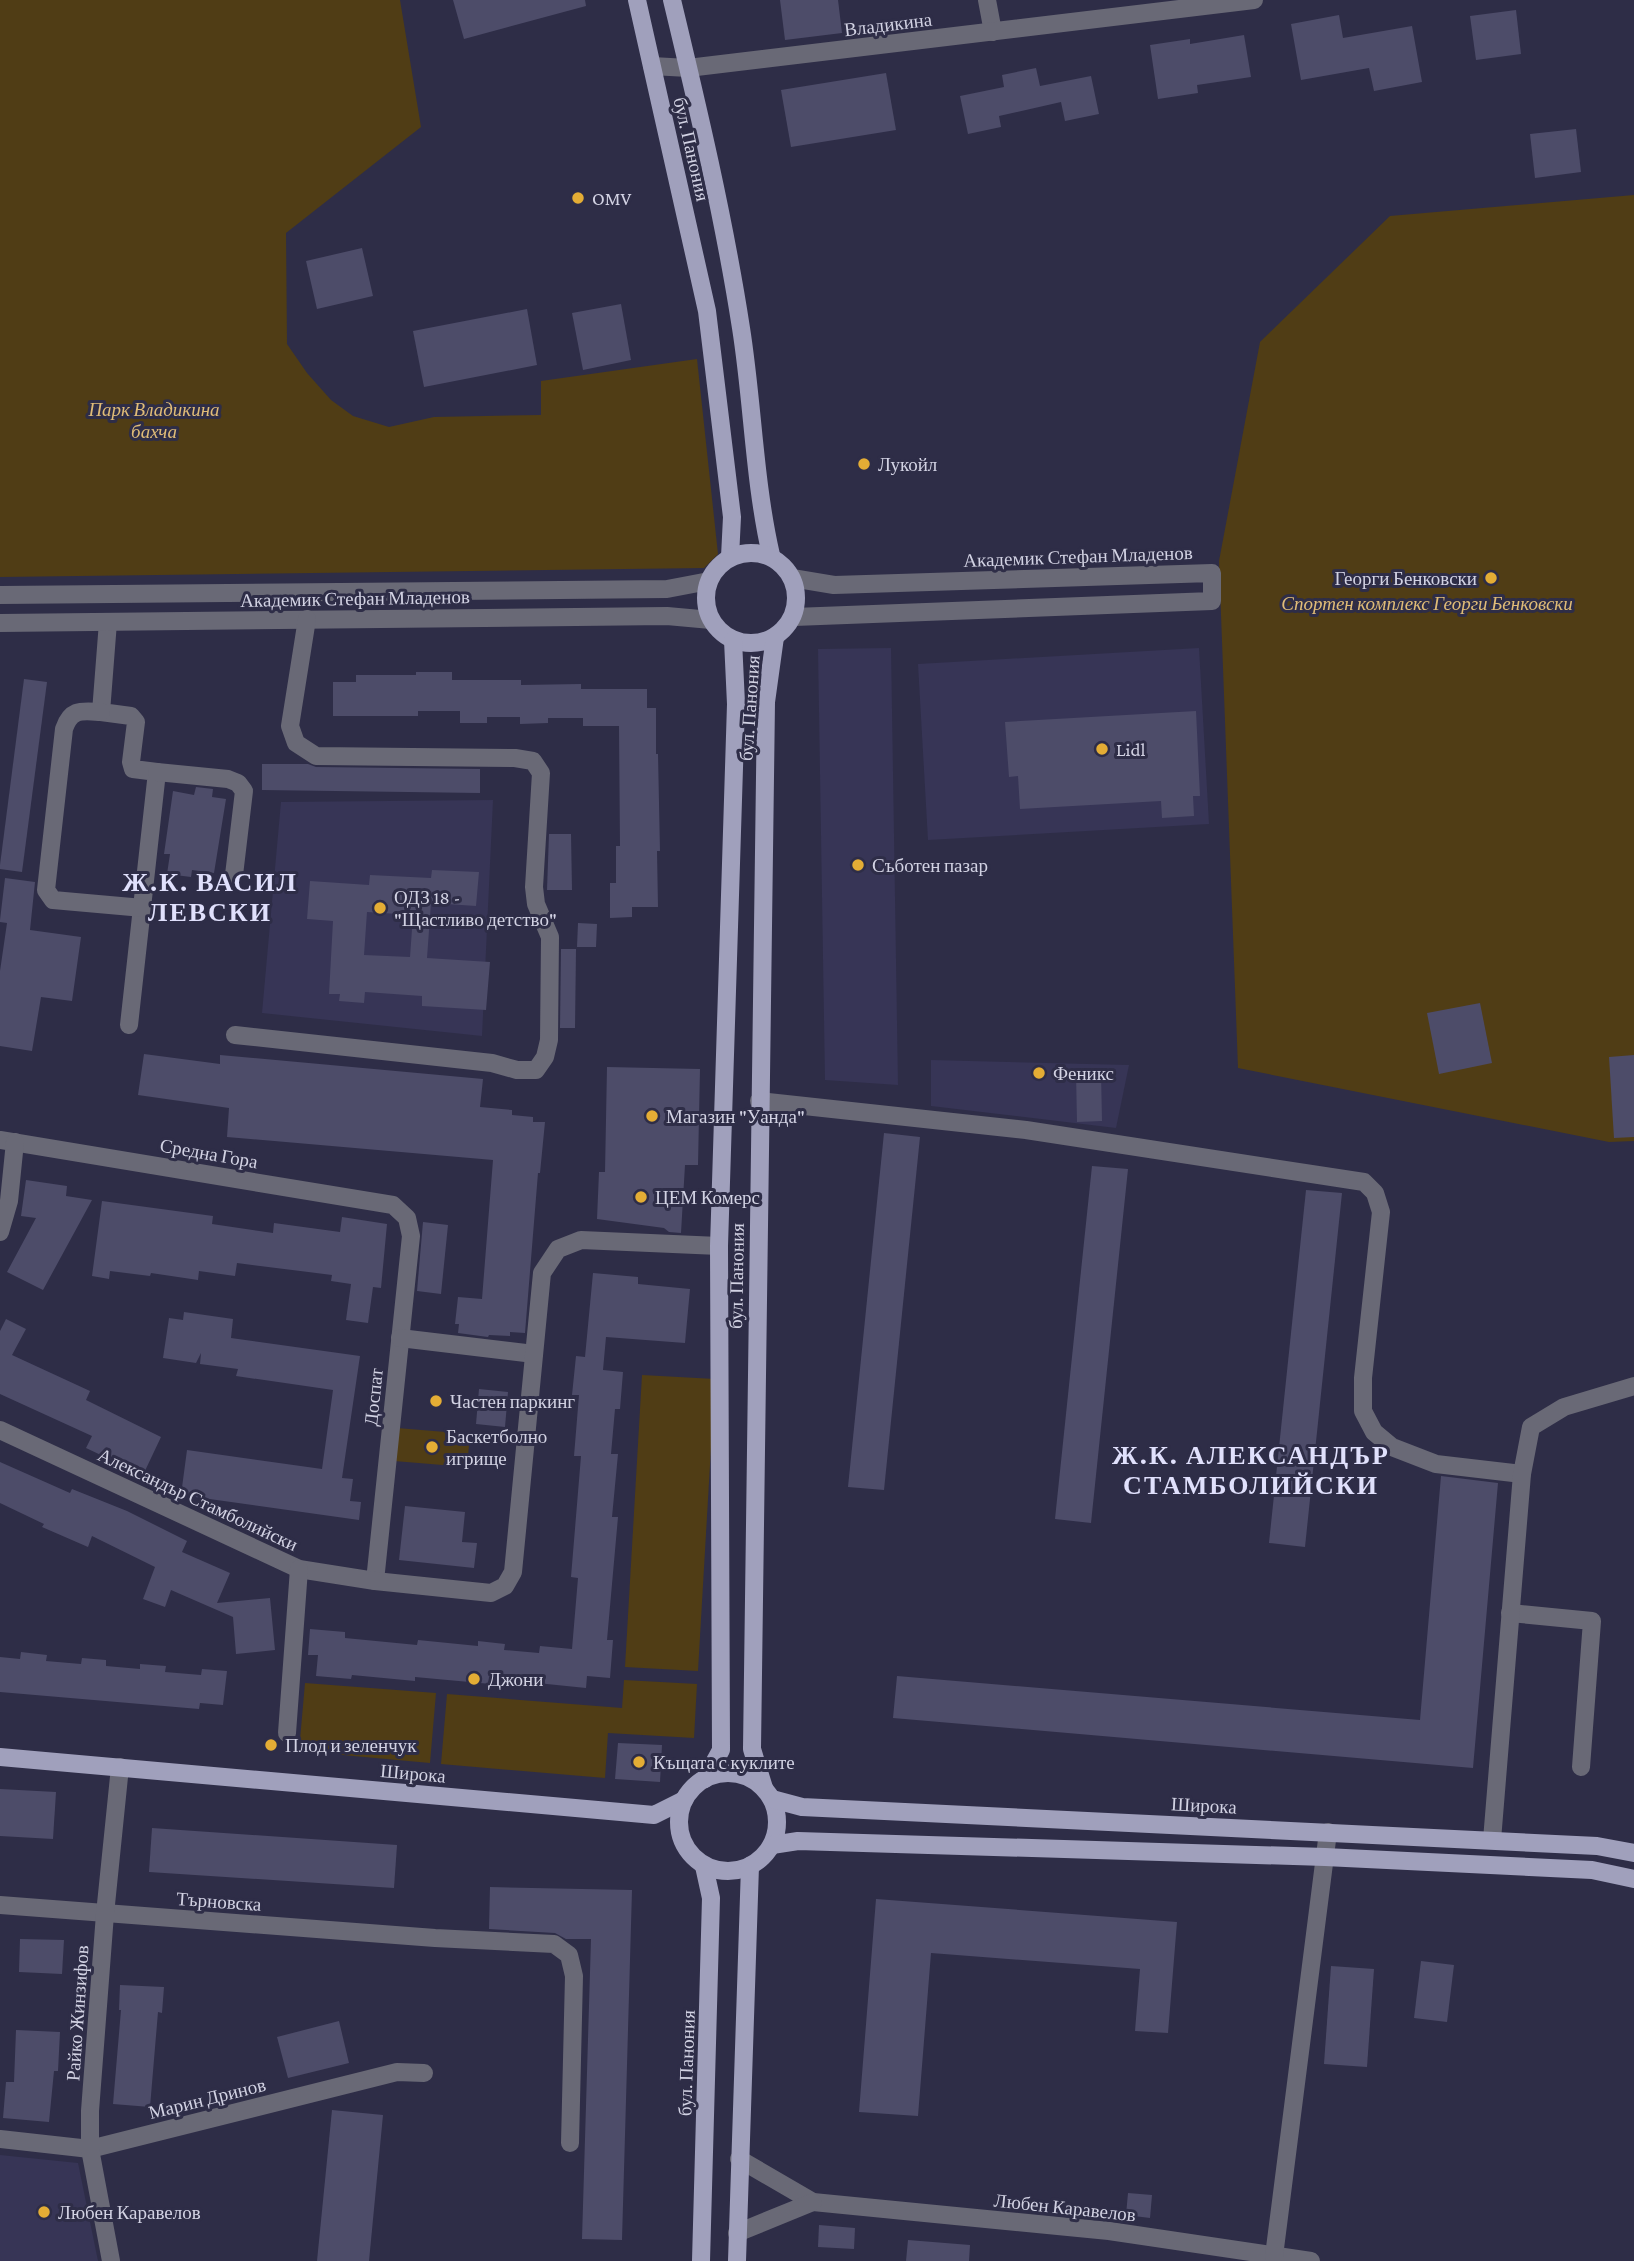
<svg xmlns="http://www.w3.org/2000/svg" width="1634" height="2261" font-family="'Crimson Pro',serif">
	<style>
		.built { fill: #373556 }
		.green { fill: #503d15 }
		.building { fill: #4d4c69; fill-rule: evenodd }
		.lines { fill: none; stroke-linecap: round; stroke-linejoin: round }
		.minor { stroke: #696976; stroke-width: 18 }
		.major { stroke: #a0a0bc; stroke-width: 18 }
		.poi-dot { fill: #e4ad35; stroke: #2e2d47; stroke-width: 2.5 }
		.labels { text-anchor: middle; stroke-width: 6; stroke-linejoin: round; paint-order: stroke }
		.street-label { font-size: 19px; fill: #d2d2e3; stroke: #2e2d47 }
		.poi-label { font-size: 19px; fill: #d2d2e3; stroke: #2e2d47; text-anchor: start }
		.park-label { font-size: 19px; font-style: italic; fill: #e0bc77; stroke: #2e2d47 }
		.district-label { font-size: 26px; font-weight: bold; letter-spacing: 2px; fill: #e0e0fc; stroke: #2e2d47 }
	</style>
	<rect width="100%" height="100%" fill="#2e2d47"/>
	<g class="built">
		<polygon points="891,648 898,1085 825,1080 818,649"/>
		<polygon points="1199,648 1209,824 928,840 918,664"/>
		<polygon points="493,800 482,1036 262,1013 281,802"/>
		<polygon points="931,1060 1129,1065 1116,1128 931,1106"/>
		<polygon points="0,2155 78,2163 98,2261 0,2261"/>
	</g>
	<g class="green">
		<polygon points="0,0 400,0 421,127 286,233 287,344 307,373 331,400 353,416 389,427 434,417 541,415 541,381 697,359 718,554 704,568 0,577"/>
		<polygon points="1634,195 1634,1141 1609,1142 1238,1068 1219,561 1260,342 1390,216"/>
		<polygon points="642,1375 715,1379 698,1671 625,1667"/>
		<polygon points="397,1428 470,1434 467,1467 394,1461"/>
		<polygon points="624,1680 697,1684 694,1738 608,1733 605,1778 441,1764 447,1694 622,1708"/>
		<polygon points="305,1683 436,1693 430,1763 299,1751"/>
	</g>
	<g class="building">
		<polygon points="453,0 585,0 586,6 464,39"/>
		<polygon points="780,0 838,0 842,33 785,40"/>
		<polygon points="1516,10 1521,54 1476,60 1470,16"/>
		<polygon points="1339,15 1343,38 1412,26 1422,82 1374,91 1369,68 1301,80 1291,24"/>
		<polygon points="1244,35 1251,77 1197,85 1198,93 1158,99 1150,45 1190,39 1190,44"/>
		<polygon points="1036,68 1040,86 1091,76 1099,114 1065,121 1061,102 999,116 1001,127 968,134 960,96 1004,87 1002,75"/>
		<polygon points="886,73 896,130 791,147 781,90"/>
		<polygon points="1576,129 1581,172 1535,178 1530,134"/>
		<polygon points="362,248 373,296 317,309 306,261"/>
		<polygon points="621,304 631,360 583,370 572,313"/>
		<polygon points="527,309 537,365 424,387 413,331"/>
		<polygon points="416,672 452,672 452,680 521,680 521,685 581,684 581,689 647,689 647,708 656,708 656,754 658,754 660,851 657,851 658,907 632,907 632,917 610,918 610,883 616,883 616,846 620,846 619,726 583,726 583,718 548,718 548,723 520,724 520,717 487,717 487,723 460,723 460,711 418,711 418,716 333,716 333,682 356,682 356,675 416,675"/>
		<polygon points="24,679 47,682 22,872 0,869 0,865"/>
		<polygon points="1196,711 1200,796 1193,796 1194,816 1162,818 1161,801 1020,809 1018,776 1009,777 1005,722"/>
		<polygon points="262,764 308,764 316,767 480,769 480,793 262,790"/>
		<polygon points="196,787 213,789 212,797 226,799 214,873 192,870 191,877 167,874 170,854 164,854 173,791 194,795"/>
		<polygon points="549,834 571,834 572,890 547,890"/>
		<path d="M432,870L479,872L476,906L431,903L427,958L490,962L486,1010L422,1006V996L365,992L364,1003L339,1001L340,994H329L333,921L307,919L310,881L369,885L370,875L431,878ZM367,912L413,915L410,957L364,955Z"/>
		<polygon points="5,878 35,882 30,930 81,937 72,1001 41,997 32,1051 0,1046 0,971 7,923 0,922 0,920"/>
		<polygon points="578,923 597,924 596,947 577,947"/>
		<polygon points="561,949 576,949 575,1028 560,1028"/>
		<polygon points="1480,1003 1492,1063 1439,1074 1427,1013"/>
		<polygon points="144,1054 220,1064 220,1055 483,1079 480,1107 512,1110 512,1115 533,1117 533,1122 545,1122 540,1173 538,1173 525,1333 510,1332 510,1336 489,1335 488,1337 458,1333 459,1324 455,1324 458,1297 482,1299 493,1160 227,1137 229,1108 138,1095"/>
		<polygon points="1634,1055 1634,1137 1614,1138 1609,1057"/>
		<polygon points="607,1067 700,1069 698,1165 685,1165 681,1233 669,1232 664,1228 597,1219 599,1172 605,1172"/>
		<polygon points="1076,1073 1101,1073 1102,1121 1077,1122"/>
		<polygon points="884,1133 920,1137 884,1490 848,1487"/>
		<polygon points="1092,1166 1128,1169 1091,1523 1055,1519"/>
		<polygon points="26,1180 67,1186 66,1196 92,1200 43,1290 7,1272 36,1218 21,1216"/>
		<polygon points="1306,1190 1342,1193 1305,1547 1269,1543"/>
		<polygon points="102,1201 213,1216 212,1224 273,1233 274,1223 340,1232 342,1217 387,1224 381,1288 373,1287 368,1323 346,1320 351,1284 331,1281 332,1275 237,1263 235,1276 199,1271 198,1280 151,1273 150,1276 110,1271 109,1279 92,1276"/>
		<polygon points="423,1222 448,1225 441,1294 417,1291"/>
		<polygon points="593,1273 638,1277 638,1284 690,1289 685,1343 606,1337 603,1370 623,1372 620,1409 615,1409 611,1454 618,1454 612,1517 618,1517 607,1640 613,1640 610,1678 587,1676 586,1688 537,1683 536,1688 415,1677 415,1681 352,1675 351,1679 316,1676 318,1655 308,1655 310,1629 345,1632 345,1638 417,1645 418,1640 478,1646 478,1641 505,1644 504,1650 539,1653 540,1646 572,1649 578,1578 571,1577 581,1456 574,1456 579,1395 572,1395 576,1356 585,1357"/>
		<polygon points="184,1312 233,1319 231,1338 360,1356 342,1478 353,1479 350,1501 361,1502 359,1520 181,1495 187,1450 322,1469 333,1390 236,1376 238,1369 200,1364 201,1353 196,1363 163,1358 169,1318 183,1320"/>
		<polygon points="6,1319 26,1329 12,1355 90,1391 86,1400 161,1437 143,1475 86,1448 92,1436 0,1394 0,1331"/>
		<polygon points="479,1389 508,1392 505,1427 476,1424"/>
		<polygon points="0,1462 70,1493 72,1489 127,1511 187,1541 182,1552 230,1573 217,1603 270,1598 275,1650 236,1654 233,1617 171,1590 165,1607 143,1599 155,1567 92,1536 88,1547 42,1527 44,1524 0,1503"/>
		<polygon points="1441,1476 1498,1483 1473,1768 893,1718 897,1676 1420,1720"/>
		<polygon points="405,1506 465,1512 462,1542 477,1543 474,1568 399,1560"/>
		<polygon points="21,1652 47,1655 46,1661 81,1664 82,1658 106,1660 106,1666 140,1669 140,1664 166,1666 165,1672 201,1675 202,1669 227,1671 223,1705 200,1703 199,1709 0,1692 0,1657 20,1659"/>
		<polygon points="618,1743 662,1745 660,1782 615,1779"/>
		<polygon points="0,1789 56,1792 53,1839 0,1836"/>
		<polygon points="152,1828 397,1845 394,1888 149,1872"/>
		<polygon points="490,1887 632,1890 622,2240 582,2239 591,1939 566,1939 555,1933 489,1929"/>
		<polygon points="876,1899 1177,1922 1168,2033 1135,2031 1140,1969 931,1953 918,2116 859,2112"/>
		<polygon points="20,1939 64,1940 62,1974 19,1972"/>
		<polygon points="1421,1961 1454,1965 1447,2022 1414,2018"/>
		<polygon points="1331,1966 1374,1969 1367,2067 1324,2064"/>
		<polygon points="120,1985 164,1987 162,2013 158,2012 150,2107 113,2104 121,2010 119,2010"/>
		<polygon points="339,2021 349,2063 288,2078 277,2037"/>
		<polygon points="16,2030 60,2032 58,2071 54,2071 49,2122 3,2118 6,2082 14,2082"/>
		<polygon points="332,2110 383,2115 369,2261 317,2261"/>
		<polygon points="1128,2193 1152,2195 1150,2218 1126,2215"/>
		<polygon points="819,2225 855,2228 854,2249 818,2247"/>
		<polygon points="908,2240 970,2245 969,2261 906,2261"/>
	</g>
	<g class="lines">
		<g class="minor">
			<polyline points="987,0 993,32"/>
			<polyline points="652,66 688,68 1254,0"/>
			<polyline points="792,578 834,585 1212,573 1212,601 794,617"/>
			<polyline points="0,595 667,589 709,581"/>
			<polyline points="108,622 101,712 131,716 136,722 131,762 133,769 157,772 129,1025"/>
			<polyline points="0,623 667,616 711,620"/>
			<path d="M101,712C82,711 71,708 64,729L46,890L53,900L143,908"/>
			<polyline points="157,772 228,779 238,783 244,791 234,875"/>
			<polyline points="235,1035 492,1063 517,1070 536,1070 545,1057 549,1040 550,937 536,904 534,887 541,773 533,761 515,758 316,756 296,743 290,726 307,619"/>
			<polyline points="759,1101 1026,1130 1364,1182 1375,1193 1381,1212 1363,1378 1363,1411 1374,1432 1392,1447 1436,1464 1522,1474"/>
			<polyline points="0,1140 393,1205 407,1218 411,1236 375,1581"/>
			<polyline points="0,1232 9,1201 15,1142"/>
			<polyline points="400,1338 534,1354"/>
			<polyline points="0,1430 299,1569 375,1581 491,1593 505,1586 513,1572 542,1273 558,1249 581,1240 719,1246"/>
			<polyline points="1510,1613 1592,1621 1581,1767"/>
			<polyline points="287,1733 299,1569"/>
			<polyline points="1492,1840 1522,1474 1531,1427 1564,1407 1634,1386"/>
			<polyline points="0,1905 435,1938 554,1944 569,1955 574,1976 570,2143"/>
			<polyline points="0,2139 90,2149 397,2072 424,2073"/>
			<polyline points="739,2159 813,2202 1109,2231 1311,2261"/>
			<polyline points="737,2233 813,2202"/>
			<polyline points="1274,2256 1328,1832"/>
			<polyline points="111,2261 90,2149 90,2111 105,1914 120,1767"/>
		</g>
		<g class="major">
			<polyline points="637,0 707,311 732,517 730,557"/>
			<path d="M672,0C698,108 724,218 741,328C753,404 754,481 771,555"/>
			<circle cx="751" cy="598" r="45"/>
			<polyline points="0,1757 654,1815 684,1800"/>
			<circle cx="728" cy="1822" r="49"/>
			<polyline points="705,1779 721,1750 719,1246 736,704 733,640"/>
			<polyline points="764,1788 752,1749 766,702 775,637"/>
			<polyline points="772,1799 802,1807 1597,1846 1634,1853"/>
			<polyline points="772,1845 798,1841 1325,1857 1592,1870 1634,1879"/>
			<polyline points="701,2261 711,1898 704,1866"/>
			<polyline points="737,2261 750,1866"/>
		</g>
	</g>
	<g class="poi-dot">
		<circle cx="578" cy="198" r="7"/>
		<circle cx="864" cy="464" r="7"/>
		<circle cx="1491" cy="578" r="7"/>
		<circle cx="1102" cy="749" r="7"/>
		<circle cx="858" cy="865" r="7"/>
		<circle cx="380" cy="908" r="7"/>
		<circle cx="1039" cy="1073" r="7"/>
		<circle cx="652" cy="1116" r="7"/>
		<circle cx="641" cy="1197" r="7"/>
		<circle cx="436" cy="1401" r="7"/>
		<circle cx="432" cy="1447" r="7"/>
		<circle cx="474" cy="1679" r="7"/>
		<circle cx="271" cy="1745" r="7"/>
		<circle cx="639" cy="1762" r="7"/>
		<circle cx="44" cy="2212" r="7"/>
	</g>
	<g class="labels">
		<g class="street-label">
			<text transform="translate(888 24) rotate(-7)" y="7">Владикина</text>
			<text transform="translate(692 149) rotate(77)" y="7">бул. Панония</text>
			<text transform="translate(1078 556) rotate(-2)" y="7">Академик Стефан Младенов</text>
			<text transform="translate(355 598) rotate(-1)" y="7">Академик Стефан Младенов</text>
			<text transform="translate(749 708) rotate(-86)" y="7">бул. Панония</text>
			<text transform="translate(209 1153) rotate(10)" y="7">Средна Гора</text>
			<text transform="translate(736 1276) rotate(-89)" y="7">бул. Панония</text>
			<text transform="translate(373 1397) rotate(-84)" y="7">Доспат</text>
			<text transform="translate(198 1499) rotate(25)" y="7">Александър Стамболийски</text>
			<text transform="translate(413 1773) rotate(5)" y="7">Широка</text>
			<text transform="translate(1204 1805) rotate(3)" y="7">Широка</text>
			<text transform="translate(219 1901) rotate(4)" y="7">Търновска</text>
			<text transform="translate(77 2013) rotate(-86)" y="7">Райко Жинзифов</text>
			<text transform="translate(686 2063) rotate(-88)" y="7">бул. Панония</text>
			<text transform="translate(207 2098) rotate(-14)" y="7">Марин Дринов</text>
			<text transform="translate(1065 2207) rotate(6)" y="7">Любен Каравелов</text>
		</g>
		<g class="poi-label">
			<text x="592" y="205">OMV</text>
			<text x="878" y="471">Лукойл</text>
			<text x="1477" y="585" text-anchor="end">Георги Бенковски</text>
			<text x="1116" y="756">Lidl</text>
			<text x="872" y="872">Съботен пазар</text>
			<text x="394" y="904">ОДЗ 18 -<tspan x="394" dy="22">"Щастливо детство"</tspan></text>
			<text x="1053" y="1080">Феникс</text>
			<text x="666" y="1123">Магазин "Уанда"</text>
			<text x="655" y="1204">ЦЕМ Комерс</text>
			<text x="450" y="1408">Частен паркинг</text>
			<text x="446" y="1443">Баскетболно<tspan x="446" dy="22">игрище</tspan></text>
			<text x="488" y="1686">Джони</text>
			<text x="285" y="1752">Плод и зеленчук</text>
			<text x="653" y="1769">Къщата с куклите</text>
			<text x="58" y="2219">Любен Каравелов</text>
		</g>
		<g class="park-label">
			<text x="154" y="416">Парк Владикина<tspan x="154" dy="22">бахча</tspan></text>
			<text x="1427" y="610">Спортен комплекс Георги Бенковски</text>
		</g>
		<g class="district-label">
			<text x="210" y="891">Ж.К. ВАСИЛ<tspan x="210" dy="30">ЛЕВСКИ</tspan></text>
			<text x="1251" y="1464">Ж.К. АЛЕКСАНДЪР<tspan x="1251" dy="30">СТАМБОЛИЙСКИ</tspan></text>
		</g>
	</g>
</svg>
